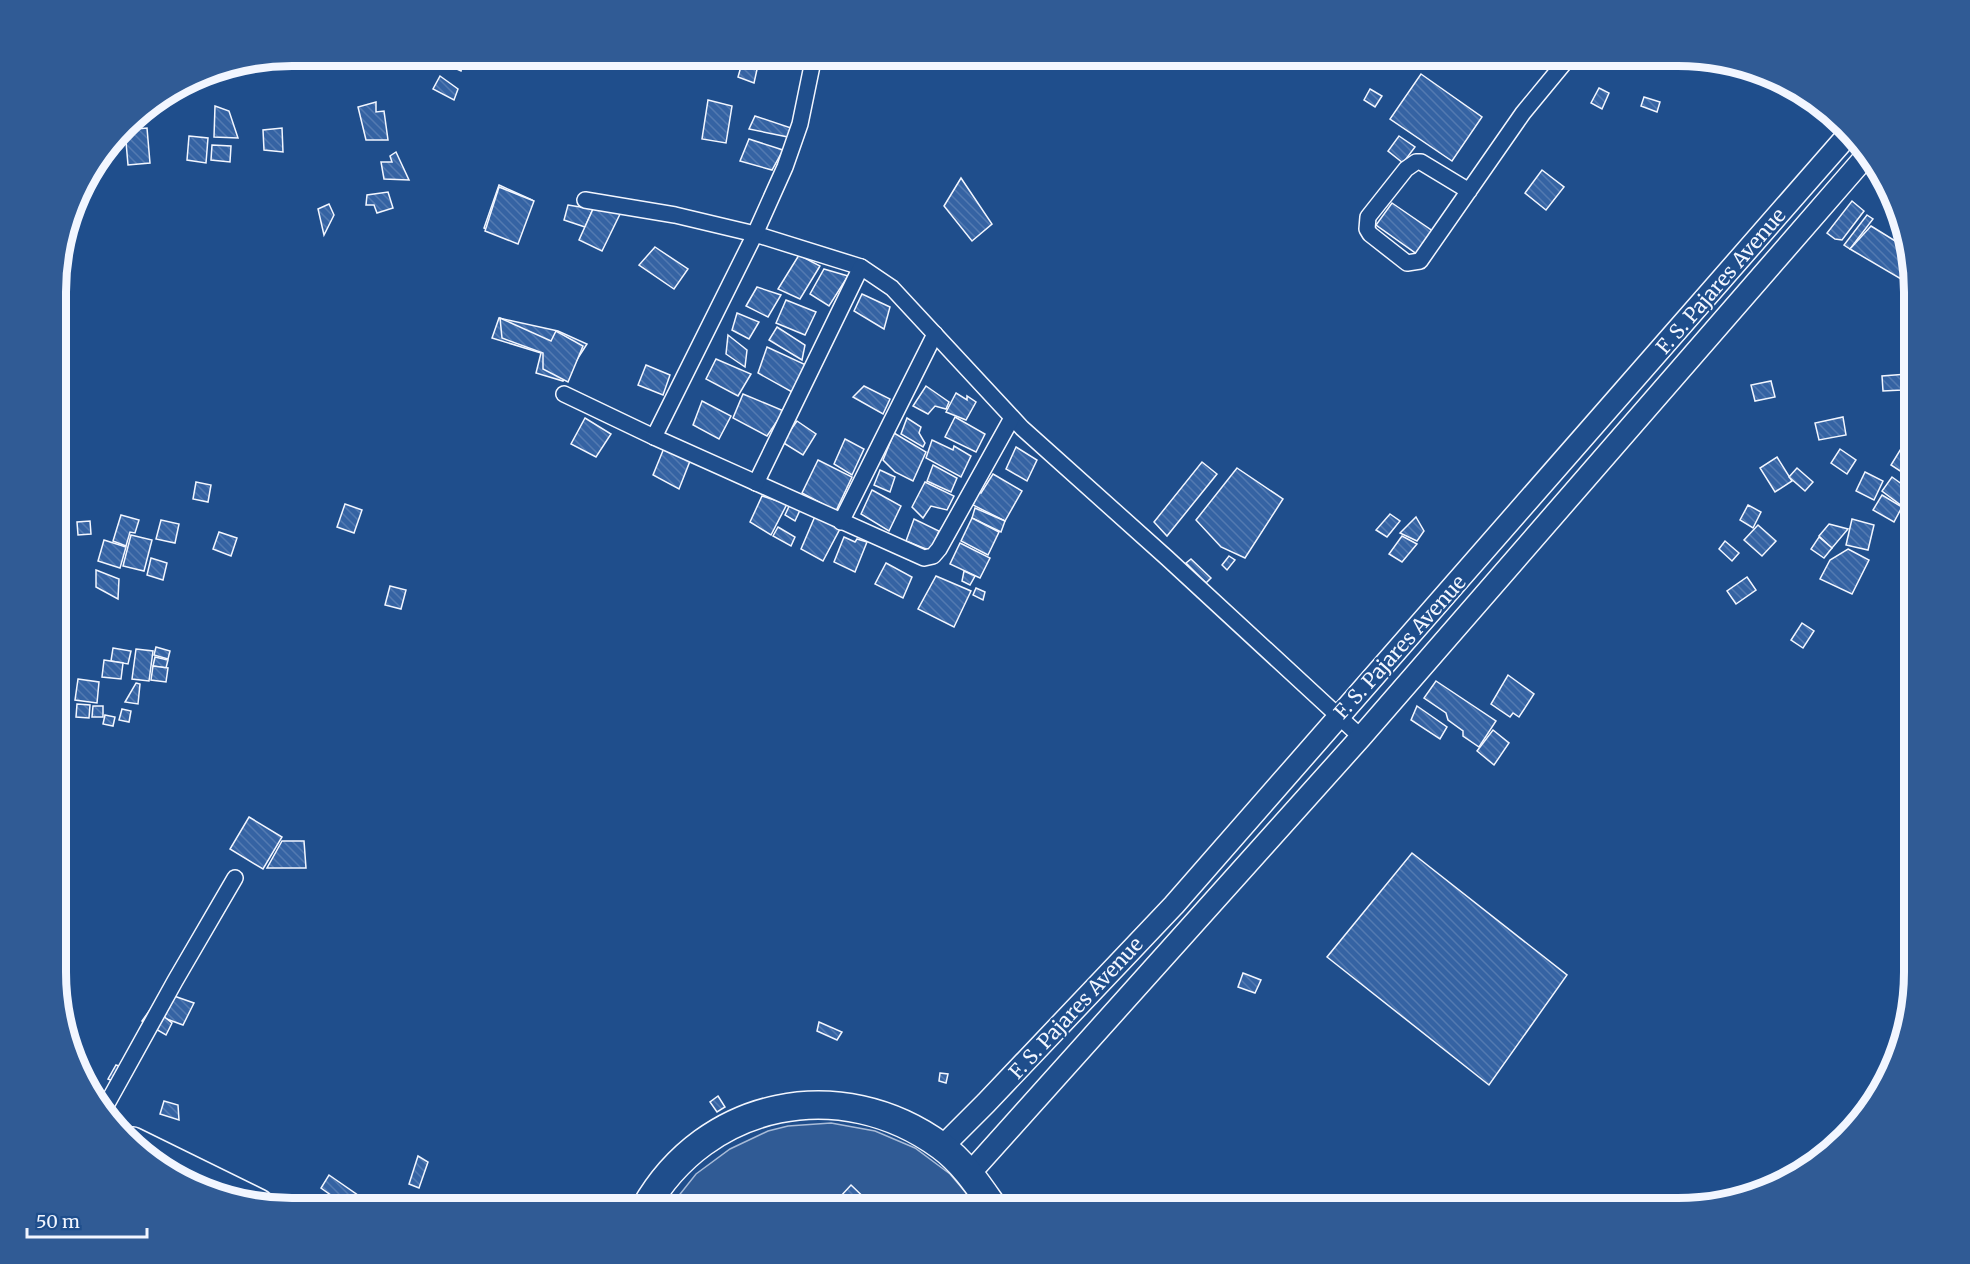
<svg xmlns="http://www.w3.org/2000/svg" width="1970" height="1264" font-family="Merriweather,serif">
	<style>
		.built { fill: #305b95; stroke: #a8bbd7; stroke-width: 1.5 }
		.building { fill: url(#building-back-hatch); stroke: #f2f6ff; stroke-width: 1.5 }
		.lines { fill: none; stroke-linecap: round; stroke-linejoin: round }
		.street-casing { stroke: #f2f6ff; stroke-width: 18 }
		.secondary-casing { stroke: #f2f6ff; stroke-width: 24 }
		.highway-casing { stroke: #f2f6ff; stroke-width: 30 }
		.street { stroke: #1f4e8c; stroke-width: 15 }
		.secondary { stroke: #1f4e8c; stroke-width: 21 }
		.highway { stroke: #1f4e8c; stroke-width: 27 }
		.labels { text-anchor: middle; stroke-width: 4.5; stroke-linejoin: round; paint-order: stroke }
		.street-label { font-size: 20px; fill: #f2f6ff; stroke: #1f4e8c }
		.rim { fill: none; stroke: #f2f6ff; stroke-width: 8 }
	</style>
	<defs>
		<pattern id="building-back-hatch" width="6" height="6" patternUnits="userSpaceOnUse" patternTransform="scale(1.5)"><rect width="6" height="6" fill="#3563a3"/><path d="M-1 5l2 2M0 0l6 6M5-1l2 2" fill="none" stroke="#537ab1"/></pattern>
	</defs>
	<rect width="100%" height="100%" fill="#1f4e8c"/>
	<polygon class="built" points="831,1123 875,1131 915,1148 950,1174 979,1208 669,1208 696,1174 730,1149 768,1131 788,1126"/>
	<g class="building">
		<polygon points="447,56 465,56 461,71 443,63"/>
		<polygon points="720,56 739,56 736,69 719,66"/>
		<polygon points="744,56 760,56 754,83 738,77"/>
		<polygon points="1194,56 1212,56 1207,64"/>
		<polygon points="1421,74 1482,117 1452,161 1390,119"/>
		<polygon points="440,76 458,89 454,100 433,89"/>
		<polygon points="1599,88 1609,93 1602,109 1591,103"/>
		<polygon points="1370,89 1382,96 1375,107 1364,100"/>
		<polygon points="1644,97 1660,102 1657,112 1641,106"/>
		<polygon points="708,100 732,106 726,143 702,139"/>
		<polygon points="376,102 376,112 384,111 388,140 366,140 358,107"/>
		<polygon points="215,106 229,111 238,138 214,137"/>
		<polygon points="143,110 145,110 146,123 128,125 136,115"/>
		<polygon points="755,116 794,129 793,138 749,129"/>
		<polygon points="147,128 150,163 128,165 125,130"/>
		<polygon points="282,128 283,152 264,150 263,130"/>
		<polygon points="189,136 208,138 206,163 187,160"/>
		<polygon points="1399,136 1415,147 1403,163 1388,151"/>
		<polygon points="749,139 783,150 772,170 740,161"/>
		<polygon points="212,145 231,146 230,162 211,160"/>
		<polygon points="396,152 409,180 384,179 381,162 392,162 390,156"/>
		<polygon points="1542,170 1564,187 1546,210 1525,193"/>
		<polygon points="961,178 992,224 972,241 944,206"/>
		<polygon points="499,185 532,200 518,240 484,228"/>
		<polygon points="499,187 534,201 518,244 485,231"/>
		<polygon points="388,192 393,208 377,213 374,205 366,205 367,195"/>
		<polygon points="1852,201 1864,211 1842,240 1835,239 1827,233"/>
		<polygon points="1392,203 1437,234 1421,257 1376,225"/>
		<polygon points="329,204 334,215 324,235 318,209"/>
		<polygon points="568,205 593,209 585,227 564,220"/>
		<polygon points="593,209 622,210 602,251 579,240"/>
		<polygon points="1867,215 1873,219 1850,249 1844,245"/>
		<polygon points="1871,226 1905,247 1910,264 1901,279 1850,249"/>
		<polygon points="655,247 688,269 674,289 639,265"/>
		<polygon points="799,255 820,266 800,299 778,289"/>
		<polygon points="824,269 848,276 829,306 810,294"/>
		<polygon points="757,287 781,295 768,317 746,306"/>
		<polygon points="862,294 890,307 884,329 854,311"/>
		<polygon points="786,300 816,312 805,335 776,323"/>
		<polygon points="737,313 759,322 749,339 732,330"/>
		<polygon points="499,318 558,331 587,344 563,381 536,373 541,353 492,338"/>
		<polygon points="500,318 551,341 556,331 583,346 568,382 543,369 543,353 502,338"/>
		<polygon points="777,327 805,345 802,360 769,340"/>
		<polygon points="728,335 747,350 745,367 726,354"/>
		<polygon points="767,347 806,365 792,392 758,373"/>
		<polygon points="716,359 751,374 738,396 706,379"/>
		<polygon points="646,365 670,375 663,395 638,385"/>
		<polygon points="1907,374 1902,390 1883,391 1882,376"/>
		<polygon points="1771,381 1775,397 1755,401 1751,385"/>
		<polygon points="864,386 890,399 883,414 853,397"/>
		<polygon points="926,386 949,402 946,409 935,406 928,414 913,406"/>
		<polygon points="956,393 967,400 967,396 976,402 966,420 946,412"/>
		<polygon points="743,394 784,411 767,436 733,418"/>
		<polygon points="702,401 731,416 719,439 693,425"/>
		<polygon points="955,417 985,434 976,452 945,437"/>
		<polygon points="1843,417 1846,435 1819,440 1815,423"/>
		<polygon points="585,418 611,434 596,457 571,444"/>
		<polygon points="907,418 921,427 919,433 925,443 923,447 901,434"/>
		<polygon points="797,421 816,434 803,455 782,442"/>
		<polygon points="894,433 926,452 913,481 895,472 883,460"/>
		<polygon points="1910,434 1914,436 1914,480 1891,465"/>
		<polygon points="845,439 864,449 852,475 834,464"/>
		<polygon points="932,440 953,450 954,446 971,456 961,477 926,458"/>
		<polygon points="1016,447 1037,460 1027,481 1006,469"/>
		<polygon points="664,448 690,461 679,489 653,475"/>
		<polygon points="1840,449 1856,460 1847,474 1831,463"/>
		<polygon points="1777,457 1792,481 1775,492 1760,468"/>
		<polygon points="818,460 852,477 836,511 802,493"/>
		<polygon points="1202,462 1217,474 1167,536 1154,522"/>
		<polygon points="933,465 957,478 951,492 927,481"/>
		<polygon points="1237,468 1283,499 1245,558 1221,547 1196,520"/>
		<polygon points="1797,468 1813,482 1805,491 1789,477"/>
		<polygon points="880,470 895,477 890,492 874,485"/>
		<polygon points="1865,472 1883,481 1874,500 1856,491"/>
		<polygon points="993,474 1022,491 1005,521 973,505 978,492 981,493"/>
		<polygon points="1892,477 1914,493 1914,498 1906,509 1882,491"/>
		<polygon points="196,482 211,485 208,502 193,499"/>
		<polygon points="925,482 954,496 947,510 931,506 923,518 912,507"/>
		<polygon points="872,490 901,506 889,531 861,514"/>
		<polygon points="1882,495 1902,507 1894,522 1873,510"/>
		<polygon points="762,496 787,504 771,535 750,522"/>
		<polygon points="791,502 801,508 795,521 785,515"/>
		<polygon points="345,504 362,510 354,533 337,527"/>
		<polygon points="1748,505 1761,512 1753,528 1740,520"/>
		<polygon points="975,508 1005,521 1001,532 972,518"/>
		<polygon points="816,514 842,525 823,561 801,549"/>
		<polygon points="1390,514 1400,521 1387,537 1376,530"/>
		<polygon points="121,515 139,520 135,533 130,532 126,546 113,541"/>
		<polygon points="1416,517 1424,531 1417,541 1400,533"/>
		<polygon points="972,518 999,532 988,555 961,541"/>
		<polygon points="914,519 939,531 931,551 906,541"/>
		<polygon points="1852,519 1874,525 1868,550 1846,545"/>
		<polygon points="161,520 179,524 175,543 156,539"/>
		<polygon points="90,521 91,534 78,535 77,522"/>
		<polygon points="1829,524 1848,529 1832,548 1819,536"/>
		<polygon points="1758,525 1776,541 1762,556 1744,540"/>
		<polygon points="778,527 795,537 791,546 773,536"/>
		<polygon points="219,532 237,538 231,556 213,549"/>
		<polygon points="131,535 152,540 144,571 123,566"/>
		<polygon points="1402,536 1417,544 1402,562 1389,554"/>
		<polygon points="844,537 855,542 857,539 867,542 855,572 834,562"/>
		<polygon points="1819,537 1832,548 1824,558 1811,549"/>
		<polygon points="104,540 126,547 120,568 98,561"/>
		<polygon points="1725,541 1739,553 1732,561 1719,549"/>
		<polygon points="960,543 990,558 980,578 950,564"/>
		<polygon points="1848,549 1869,560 1852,594 1820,579 1830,560"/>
		<polygon points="1229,556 1235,560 1227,570 1222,565"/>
		<polygon points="151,558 167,563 163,580 147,575"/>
		<polygon points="1191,559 1211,578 1206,583 1186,563"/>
		<polygon points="886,563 912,577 903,598 875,584"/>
		<polygon points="96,570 119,579 118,599 96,587"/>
		<polygon points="964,571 975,576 970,585 962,581"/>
		<polygon points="936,576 971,591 954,627 918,609"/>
		<polygon points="1747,577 1756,590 1736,604 1727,591"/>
		<polygon points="390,586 406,590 401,609 385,605"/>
		<polygon points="976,588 985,592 983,600 973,595"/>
		<polygon points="1802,623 1814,631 1803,648 1791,640"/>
		<polygon points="156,647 170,651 168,659 154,655"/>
		<polygon points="113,648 131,651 128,664 111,661"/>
		<polygon points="136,649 153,651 149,681 132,679"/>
		<polygon points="155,657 168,660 166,668 153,666"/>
		<polygon points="104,660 123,663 121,679 102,677"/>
		<polygon points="153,666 168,668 166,682 151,680"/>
		<polygon points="1508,675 1534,694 1519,717 1513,713 1510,717 1491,704"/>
		<polygon points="78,679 99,682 97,703 75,700"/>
		<polygon points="1436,681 1496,721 1479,747 1463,736 1463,731 1448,720 1446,713 1424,698"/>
		<polygon points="136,683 140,684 138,704 125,702"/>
		<polygon points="62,702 69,703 68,717 61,716"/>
		<polygon points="77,704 90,705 89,718 76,717"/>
		<polygon points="93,706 103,706 103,717 92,717"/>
		<polygon points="1417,706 1447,727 1440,739 1411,720"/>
		<polygon points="122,709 131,711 129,722 119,720"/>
		<polygon points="105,715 115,717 113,726 103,724"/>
		<polygon points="1493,730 1509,743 1494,765 1477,751"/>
		<polygon points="249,817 282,837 263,869 230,849"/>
		<polygon points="282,841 304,841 306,868 267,868"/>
		<polygon points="1412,853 1567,975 1489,1085 1327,957"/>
		<polygon points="1243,973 1261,980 1255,993 1238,987"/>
		<polygon points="174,996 194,1003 183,1025 164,1018"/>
		<polygon points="152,1007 172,1023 166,1035 142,1021"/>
		<polygon points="819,1022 842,1032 837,1040 817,1031"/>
		<polygon points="116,1065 132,1071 125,1085 108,1079"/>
		<polygon points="940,1073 948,1074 946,1083 939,1081"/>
		<polygon points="718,1096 725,1107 717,1112 710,1102"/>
		<polygon points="164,1101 178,1105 179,1120 160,1114"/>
		<polygon points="418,1156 428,1162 419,1188 409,1184"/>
		<polygon points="329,1175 362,1198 353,1208 349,1208 321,1188"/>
		<polygon points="851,1185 875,1208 837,1208 839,1198"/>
	</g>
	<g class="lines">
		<g class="street-casing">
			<g id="street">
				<polyline points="1469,191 1421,162 1416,162 1406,169 1368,217 1367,229 1370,234 1407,263 1420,261 1523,113 1570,56"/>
				<polyline points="585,200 675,215 755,234 861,267 892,288 1022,428 1167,558 1361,737"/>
				<polyline points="564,394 654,437 924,558 933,556 939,549 1012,418"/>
				<polyline points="654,437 755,234 785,167 800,124 814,56"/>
				<polyline points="756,483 861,267"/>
				<polyline points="841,522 935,334"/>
				<polyline points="103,1111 175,981 235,878"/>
			</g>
		</g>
		<g class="secondary-casing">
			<g id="secondary">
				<polyline points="942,1147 986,1103 1174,905 1847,136"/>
				<polyline points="970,1173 1361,737 1866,156"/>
			</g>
		</g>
		<g class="highway-casing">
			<g id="highway">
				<polyline points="133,1141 259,1203"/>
				<path d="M645,1208C706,1100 841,1073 941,1146C963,1162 978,1185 994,1208"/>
			</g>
		</g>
		<use href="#street" class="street"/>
		<use href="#secondary" class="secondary"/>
		<use href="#highway" class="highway"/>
	</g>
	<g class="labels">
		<g class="street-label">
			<text transform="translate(1721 281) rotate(-49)" y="7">F. S. Pajares Avenue</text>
			<text transform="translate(1400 647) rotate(-48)" y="7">F. S. Pajares Avenue</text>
			<text transform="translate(1076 1008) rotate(-47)" y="7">F. S. Pajares Avenue</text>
		</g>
	</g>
	<path d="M0 0H1970V1264H0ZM292 66H1678A226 226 0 0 1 1904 292V972A226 226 0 0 1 1678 1198H292A226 226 0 0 1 66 972V292A226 226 0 0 1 292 66Z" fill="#305b95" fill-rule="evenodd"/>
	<path class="rim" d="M292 66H1678A226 226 0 0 1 1904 292V972A226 226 0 0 1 1678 1198H292A226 226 0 0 1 66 972V292A226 226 0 0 1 292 66Z"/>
	<path d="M27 1228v9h120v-9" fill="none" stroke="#f2f6ff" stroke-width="3"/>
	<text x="36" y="1228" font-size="18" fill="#f2f6ff" stroke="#1f4e8c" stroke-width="4.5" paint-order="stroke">50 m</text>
</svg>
